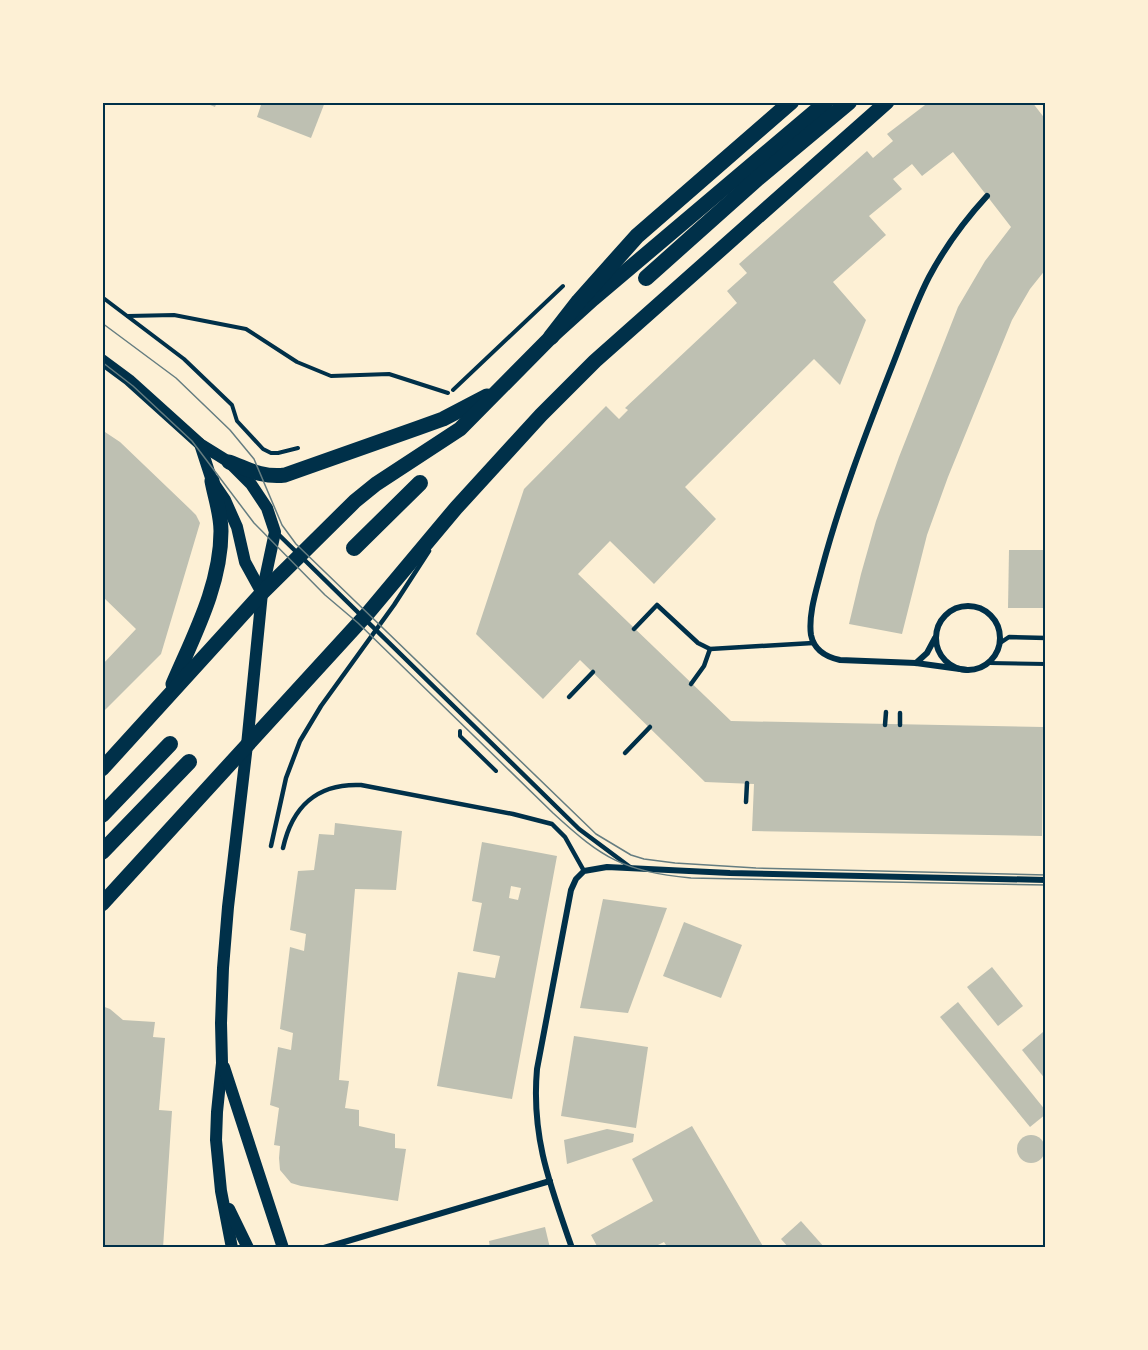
<svg xmlns="http://www.w3.org/2000/svg" width="1148" height="1350" font-family="'DM Sans',sans-serif">
	<style>
		.building { fill: #bec0b2; fill-rule: evenodd }
		.lines { fill: none; stroke-linecap: round; stroke-linejoin: round }
		.path { stroke: #003049; stroke-width: 4 }
		.service { stroke: #003049; stroke-width: 4.5 }
		.minor { stroke: #003049; stroke-width: 6 }
		.secondary { stroke: #003049; stroke-width: 12 }
		.primary { stroke: #003049; stroke-width: 15 }
		.trunk { stroke: #003049; stroke-width: 16 }
		.tram { stroke: #657d81; stroke-width: 1.5 }
		.neatline { fill: none; stroke: #003049; stroke-width: 2 }
	</style>
	<rect width="100%" height="100%" fill="#fdf0d5"/>
	<g class="building">
		<polygon points="203,102 217,102 215,107"/>
		<polygon points="262,102 325,102 311,138 257,117"/>
		<polygon points="929,102 1032,102 1046,120 1046,269 1030,289 1012,320 948,477 927,535 902,634 849,624 861,574 876,521 899,457 958,307 985,261 1011,227 953,152 922,176 912,164 893,179 902,189 869,216 886,235 833,282 866,320 840,385 814,359 685,487 716,519 654,584 610,541 578,574 731,721 1043,727 1042,836 752,831 754,784 705,782 580,660 543,699 476,634 524,489 606,406 619,419 628,410 625,408 737,303 727,291 747,273 739,264 867,151 873,158 893,141 887,134"/>
		<polygon points="102,430 120,442 191,510 196,515 200,523 161,654 102,713 102,665 136,629 102,596"/>
		<polygon points="1009,550 1046,550 1046,608 1008,608"/>
		<polygon points="335,823 402,831 396,890 355,889 339,1080 349,1081 345,1108 359,1110 359,1126 395,1134 395,1148 406,1149 398,1201 301,1186 291,1183 280,1170 279,1158 280,1146 274,1145 279,1108 270,1105 278,1047 291,1050 293,1033 280,1029 290,947 304,951 306,934 290,930 298,871 314,870 319,834 334,835"/>
		<path d="M482,842L557,856L512,1099L437,1086L458,972L495,978L500,956L473,951L482,903L472,901ZM511,886L521,888L518,900L509,898Z"/>
		<polygon points="603,899 667,908 628,1013 580,1008"/>
		<polygon points="684,922 742,945 721,998 663,976"/>
		<polygon points="992,967 1023,1006 998,1026 967,987"/>
		<polygon points="958,1002 1046,1111 1046,1114 1030,1127 940,1017"/>
		<polygon points="102,1006 110,1009 123,1020 155,1022 153,1037 165,1038 159,1110 172,1111 163,1248 102,1248"/>
		<polygon points="1043,1032 1046,1035 1046,1080 1022,1050"/>
		<polygon points="574,1036 648,1047 636,1128 561,1116"/>
		<polygon points="692,1126 764,1248 668,1248 664,1242 652,1248 598,1248 591,1235 653,1201 632,1159"/>
		<polygon points="607,1129 634,1134 633,1142 567,1164 564,1140"/>
		<circle cx="1031" cy="1149" r="14"/>
		<polygon points="801,1221 825,1248 789,1248 781,1239"/>
		<polygon points="545,1227 550,1248 490,1248 489,1241"/>
	</g>
	<g class="lines">
		<g class="path">
			<polyline points="102,297 184,359 232,405 237,421 263,449 271,453 278,453 298,448"/>
			<polyline points="128,316 174,315 246,329 297,362 331,376 389,374 448,393"/>
			<polyline points="453,390 563,286"/>
			<polyline points="989,663 1046,664"/>
			<polyline points="460,731 460,736 496,771"/>
		</g>
		<g class="service">
			<polyline points="277,533 579,829 630,867"/>
			<polyline points="634,629 657,605 698,643 710,649 813,643"/>
			<polyline points="1000,643 1009,637 1046,638"/>
			<polyline points="691,684 704,666 710,649"/>
			<polyline points="569,697 593,672"/>
			<polyline points="885,725 886,712"/>
			<polyline points="900,725 900,713"/>
			<polyline points="625,753 650,727"/>
			<polyline points="746,802 747,783"/>
			<polyline points="271,846 286,778 300,741 321,706 394,605 429,551"/>
			<path d="M283,848C292,807 317,783 361,785L513,814L552,824L565,837L584,871"/>
		</g>
		<g class="minor">
			<circle cx="968" cy="638" r="32"/>
			<polyline points="916,663 927,653 935,638"/>
			<path d="M967,670L916,663L840,660C826,657 814,650 811,635C808,614 817,588 822,568C840,501 864,438 889,374C902,342 913,308 929,277C945,247 964,221 987,196"/>
			<polyline points="324,1248 550,1181"/>
			<path d="M572,1248C550,1185 531,1137 537,1069L571,890L576,879L584,871L607,867L730,873L1046,880"/>
		</g>
		<g class="secondary">
			<polyline points="102,360 129,380 200,444 229,462 251,484 267,508 275,532 262,593 247,745 228,907 223,968 221,1023 222,1063 217,1112 216,1140 221,1191 232,1248"/>
			<polyline points="200,444 212,481 225,500 237,527 245,562 262,593"/>
			<polyline points="224,1067 283,1248"/>
			<polyline points="229,1209 248,1248"/>
		</g>
		<g class="primary">
			<path d="M229,462C247,469 264,478 285,475L418,428L443,419L487,396"/>
			<path d="M173,684C194,635 221,585 221,531C221,514 215,497 212,481"/>
			<polyline points="102,769 262,593 355,501 376,484 460,429 551,337 593,299 826,102"/>
			<polyline points="102,904 368,613 456,508 541,415 595,361 887,102"/>
		</g>
		<g class="trunk">
			<polyline points="646,278 758,178 849,102"/>
			<polyline points="551,337 579,301 637,236 791,102"/>
			<polyline points="354,548 420,483"/>
			<polyline points="102,815 170,744"/>
			<polyline points="102,852 189,762"/>
		</g>
		<g class="tram">
			<polyline points="102,323 176,378 230,430 254,459 282,525 296,544 596,834 631,855 644,859 675,863 756,868 1046,875"/>
			<path d="M102,362L133,386L192,441L254,523L325,595L358,623L553,813C603,859 623,871 691,878L1046,885"/>
		</g>
	</g>
	<rect width="1148" height="1350" fill="none" stroke="#fdf0d5" stroke-width="207"/>
	<rect x="104" y="104" width="940" height="1142" class="neatline"/>
</svg>
